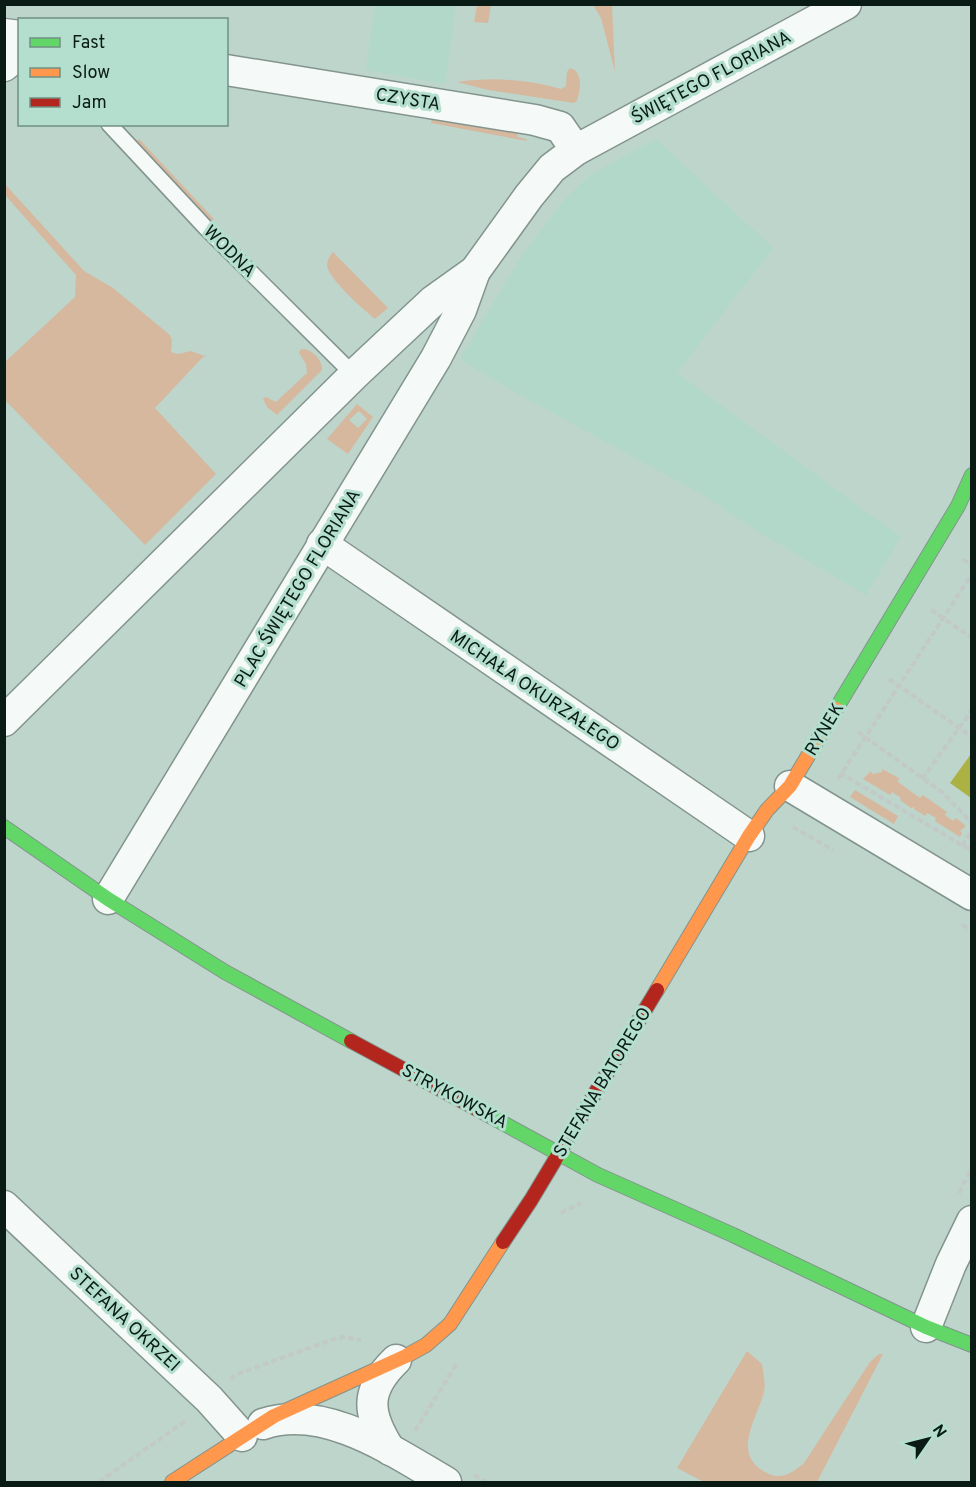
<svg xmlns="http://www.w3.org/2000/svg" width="976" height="1487" font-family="Overpass,sans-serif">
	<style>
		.built { fill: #b1d8c9 }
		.green { fill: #d6b89e; fill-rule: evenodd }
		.water { fill: #acb143 }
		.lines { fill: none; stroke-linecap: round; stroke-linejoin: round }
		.lane-casing { stroke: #82948d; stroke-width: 18 }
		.street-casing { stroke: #82948d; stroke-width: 33 }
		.fast-casing { stroke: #82948d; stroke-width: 16 }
		.slow-casing { stroke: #82948d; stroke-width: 16 }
		.jam-casing { stroke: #82948d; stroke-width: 16 }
		.path { stroke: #c2c9c7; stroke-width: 4; stroke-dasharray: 6 3; stroke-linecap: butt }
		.lane { stroke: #f5f9f7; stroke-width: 15 }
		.street { stroke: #f5f9f7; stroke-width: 30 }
		.fast { stroke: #63d668; stroke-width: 14 }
		.slow { stroke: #ff974d; stroke-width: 14 }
		.jam { stroke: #b3261e; stroke-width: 14 }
		.labels { text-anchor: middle; stroke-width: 6; stroke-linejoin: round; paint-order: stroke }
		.street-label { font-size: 18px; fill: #0a1b15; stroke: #b4dfce }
	</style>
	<rect width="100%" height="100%" fill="#bed5cc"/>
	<g class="built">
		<polygon points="375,5 456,5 445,84 366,70"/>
		<polygon points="656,139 773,248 677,373 901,537 866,595 762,534 698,492 520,395 460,359 520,258 565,199 590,175"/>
	</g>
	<g class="green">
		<polygon points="477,5 491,5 488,23 474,22"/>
		<polygon points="593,5 612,5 615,72 601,18"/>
		<path d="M570,68C584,72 580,90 577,101L574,103L488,90L457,82C492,77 527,79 561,89L566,86L567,72Z"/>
		<polygon points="432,116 516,130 518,137 526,139 527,141 431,123"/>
		<polygon points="139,139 214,219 210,222 137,141"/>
		<polygon points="4,183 84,271 113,288 170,335 172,341 171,352 178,354 191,351 207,357 203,357 155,408 216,474 145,545 5,400 5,362 75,297 76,275 5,195"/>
		<path d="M333,252L388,308L375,319C364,310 328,279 327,265C327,260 330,256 333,252Z"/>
		<path d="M304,349C314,351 322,360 322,370L277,415L267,407L263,399L266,397L276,402L307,373L306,364L299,353L300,350Z"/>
		<path d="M357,404L373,417L348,454L327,439ZM359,411L367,419L358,428L349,420Z"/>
		<polygon points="882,769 899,778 898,782 920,798 923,795 947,812 945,815 953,821 956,818 966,826 960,831 962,833 960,837 935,821 936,818 927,813 925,816 914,809 914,807 911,808 900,800 901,798 892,792 890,795 863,779 871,771 872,774 882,772"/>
		<polygon points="855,790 898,816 894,824 850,797"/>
		<path d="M747,1351L762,1364C763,1372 766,1384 764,1392C757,1419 730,1455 767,1473C782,1481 793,1472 804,1463L870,1362L879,1354H883L817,1482H704L677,1468Z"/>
	</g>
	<polygon class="water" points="971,754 972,754 971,798 950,783"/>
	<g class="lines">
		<g class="lane-casing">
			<polyline id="lane" points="109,124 205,227 354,375"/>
		</g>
		<g class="street-casing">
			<g id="street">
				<polyline points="4,34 20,36"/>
				<polyline points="4,66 20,53"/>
				<polyline points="226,70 535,120 560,127 576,150"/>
				<polyline points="322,544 749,836"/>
				<polyline points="4,721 354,375 433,301 475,271"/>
				<polyline points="790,786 972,895"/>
				<polyline points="108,899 436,358 461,310 475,271 529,196 552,168 576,150 846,4"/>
				<polyline points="4,1206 209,1399 242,1436"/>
				<polyline points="926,1327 951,1264 972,1221"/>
				<path d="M263,1424C325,1403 394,1452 446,1482"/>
				<path d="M390,1450C367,1414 364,1391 396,1360"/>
			</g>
		</g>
		<g class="fast-casing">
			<g id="fast">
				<polyline points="836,709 958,506 972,475"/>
				<polyline points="4,827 108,899 225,972 351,1041"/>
				<polyline points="488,1115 598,1175 733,1235 926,1327 972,1345"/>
			</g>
		</g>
		<g class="slow-casing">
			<g id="slow">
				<polyline points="657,990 749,836 767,810 790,786 836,709"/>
				<polyline points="172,1482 274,1416 406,1356 426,1345 450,1324 503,1242"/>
			</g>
		</g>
		<g class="jam-casing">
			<g id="jam">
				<polyline points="351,1041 488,1115"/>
				<polyline points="503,1242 531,1200 657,990"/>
			</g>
		</g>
		<g class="path">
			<polyline points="963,559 972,566"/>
			<polyline points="931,610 972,638"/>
			<polyline points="889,679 972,737"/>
			<polyline points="858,732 943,793 972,823"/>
			<polyline points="840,773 972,851"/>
			<polyline points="838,779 972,574"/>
			<polyline points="922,779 972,710"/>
			<polyline points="793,827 833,850"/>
			<polyline points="962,846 972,830"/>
			<polyline points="962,925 972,930"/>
			<polyline points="959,1193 972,1167"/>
			<polyline points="561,1213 581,1203"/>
			<polyline points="230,1379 240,1373 337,1338 344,1337 361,1340"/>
			<polyline points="415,1431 457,1363"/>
			<polyline points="474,1475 486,1482"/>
			<polyline points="99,1482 187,1420"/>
		</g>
		<use href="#lane" class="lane"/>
		<use href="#street" class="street"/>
		<use href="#fast" class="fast"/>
		<use href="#slow" class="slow"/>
		<use href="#jam" class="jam"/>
	</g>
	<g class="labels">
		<g class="street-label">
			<text transform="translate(711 77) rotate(-28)" y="6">ŚWIĘTEGO FLORIANA</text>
			<text transform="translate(408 99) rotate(9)" y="6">CZYSTA</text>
			<text transform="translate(230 251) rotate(45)" y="6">WODNA</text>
			<text transform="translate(297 588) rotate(-59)" y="6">PLAC ŚWIĘTEGO FLORIANA</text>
			<text transform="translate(535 690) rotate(34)" y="6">MICHAŁA OKURZAŁEGO</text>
			<text transform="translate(824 729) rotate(-59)" y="6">RYNEK</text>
			<text transform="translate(602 1082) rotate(-59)" y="6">STEFANA BATOREGO</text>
			<text transform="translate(455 1096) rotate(28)" y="6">STRYKOWSKA</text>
			<text transform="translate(125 1319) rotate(43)" y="6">STEFANA OKRZEI</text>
		</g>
	</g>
	<rect width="976" height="1487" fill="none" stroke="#0a1b15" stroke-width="12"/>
	<rect x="18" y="18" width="210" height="108" fill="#b4dfce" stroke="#709184" stroke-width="1.5"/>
	<rect x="30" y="38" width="30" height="9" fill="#63d668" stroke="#709184" stroke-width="1.5"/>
	<text x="72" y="48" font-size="18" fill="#0a1b15">Fast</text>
	<rect x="30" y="68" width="30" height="9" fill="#ff974d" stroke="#709184" stroke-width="1.5"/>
	<text x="72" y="78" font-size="18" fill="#0a1b15">Slow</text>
	<rect x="30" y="98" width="30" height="9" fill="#b3261e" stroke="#709184" stroke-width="1.5"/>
	<text x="72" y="108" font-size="18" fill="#0a1b15">Jam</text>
	<g transform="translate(928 1439) rotate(55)" stroke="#b4dfce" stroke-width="4.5" paint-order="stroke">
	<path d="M0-4.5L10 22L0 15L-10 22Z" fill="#0a1b15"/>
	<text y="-9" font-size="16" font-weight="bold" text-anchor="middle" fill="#0a1b15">N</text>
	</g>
</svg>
